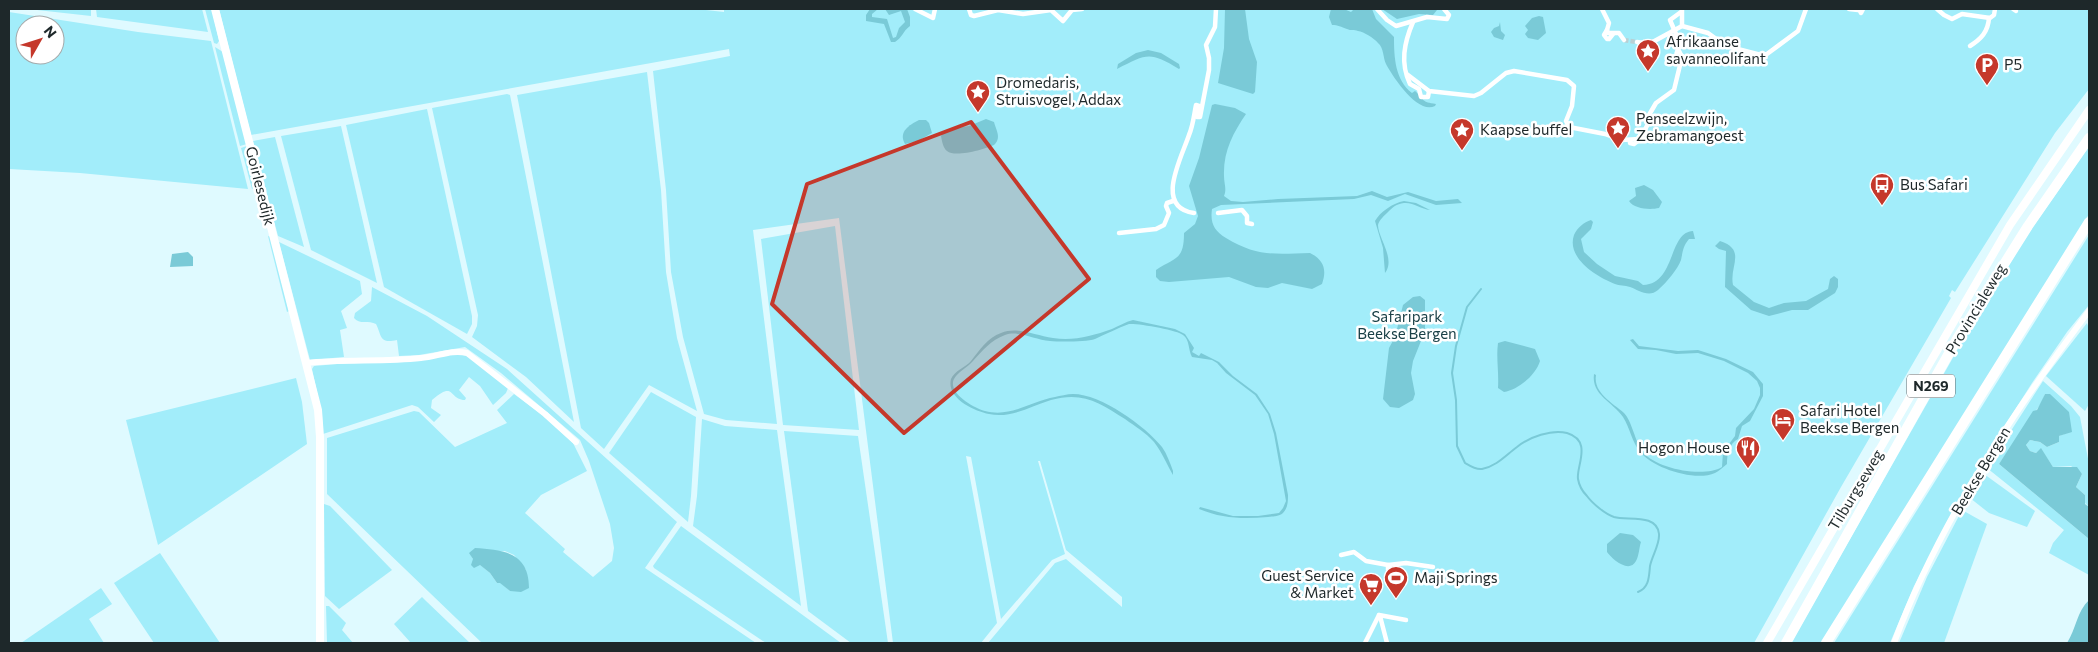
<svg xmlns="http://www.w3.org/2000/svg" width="2098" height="652" font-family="Commissioner,sans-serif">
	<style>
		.green { fill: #a2edfa; fill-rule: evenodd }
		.water { fill: #7acad7 }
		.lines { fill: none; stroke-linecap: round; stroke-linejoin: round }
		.stream { stroke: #7acad7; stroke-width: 2 }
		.pedestrian-tunnel { stroke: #b8d0d4; stroke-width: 4.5; stroke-dasharray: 4.5 2; stroke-linecap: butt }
		.pedestrian { stroke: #fff; stroke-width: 4.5 }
		.minor { stroke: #fff; stroke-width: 6 }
		.tertiary { stroke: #fff; stroke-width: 8 }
		.trunk { stroke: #fff; stroke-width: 10 }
		.marked { fill: #c5382b; fill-opacity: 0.2; stroke: #c5382b; stroke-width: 4; stroke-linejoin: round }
		.labels { text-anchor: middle; stroke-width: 5; stroke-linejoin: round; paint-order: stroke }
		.shield { fill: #fff; stroke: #62686a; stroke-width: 1 }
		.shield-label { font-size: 14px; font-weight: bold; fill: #1e282a }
		.poi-label { font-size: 15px; fill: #1e282a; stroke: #fff; text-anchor: start }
		.street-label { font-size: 15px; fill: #1e282a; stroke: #fff }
		.park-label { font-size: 15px; fill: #1a4047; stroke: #fff }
	</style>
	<rect width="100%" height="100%" fill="#dffaff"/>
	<g class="green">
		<polygon points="28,9 91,9 91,16"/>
		<polygon points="96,9 202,9 208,32 97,17"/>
		<polygon points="205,9 212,9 219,41 217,44 214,43"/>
		<polygon points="219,9 697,9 724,12 724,9 2089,9 2089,89 2055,133 1955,292 1952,290 1949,296 1951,298 1841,487 1754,643 988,643 1055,563 1066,559 1122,607 1122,597 1066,550 1040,461 1038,461 1065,554 1052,560 1001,619 971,457 966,456 997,623 981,643 893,643 839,218 753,230 777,424 726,420 704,414 683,337 671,272 666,190 653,71 730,56 729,49 251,135"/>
		<path d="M9,12L138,32L211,41L248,189L80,173L9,169ZM25,25H55V55H25Z"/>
		<polygon points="215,47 223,52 247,144 240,146"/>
		<polygon points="647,72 661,190 666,272 677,338 697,411 649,385 604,449 581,428 517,95"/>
		<polygon points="507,94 510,95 574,422 526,377 472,337 477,326 478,315 432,108"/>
		<polygon points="427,109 472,316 472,324 467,334 384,287 346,125"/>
		<polygon points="341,126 377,283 311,250 281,136"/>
		<polygon points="275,137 304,247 278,236 253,141"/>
		<polygon points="247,146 257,184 252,189 241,148"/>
		<polygon points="2089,147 2089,214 1821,643 1791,643 1963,340 2028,234"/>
		<polygon points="835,226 859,430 783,425 761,239"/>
		<polygon points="2089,235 2089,305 2067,332 2032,383 1966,487 1914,586 1890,643 1834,643"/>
		<polygon points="268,236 271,237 289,311 287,312"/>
		<polygon points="279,242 360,281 362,294 341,311 347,328 340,330 344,357 310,360"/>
		<path d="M372,287L427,316L507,369L677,522L645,568L756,643H482L327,494V438L414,411L419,412L455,447L507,423L497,410L514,394L549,420L573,443L587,471L541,495L525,513L565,549L563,552L593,577L612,561L614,548L610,524L589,461L580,440L501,373L465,347L419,355L399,356L397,340C379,344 382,336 376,324C369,320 359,325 354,318L355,313L371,301ZM505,551L514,555L526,570L515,591H510L500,582L497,583L490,573L473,559L471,555Z"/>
		<polygon points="2087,323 2089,329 2089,404 2085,411 2046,376"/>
		<path d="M452,354L466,355L508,388L506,393L493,405L480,386L469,377L459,390L466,398L465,400C448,399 455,380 432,400L431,408L441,415L434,422L418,407L412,405L323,434L322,415L312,369L314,366Z"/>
		<polygon points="296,378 302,402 307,444 158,545 126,420"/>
		<polygon points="2043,381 2071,406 2080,417 2089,464 2089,507 2085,503 2085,495 2076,487 2082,474 2071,466 2053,467 2041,449 2036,453 2030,451 2026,445 2030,440 2040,442 2047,447 2059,442 2059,436 2067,433 2045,394 2042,402 1999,464 2089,539 2089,575 2049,553 2053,543 2064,530 1987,468"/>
		<polygon points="651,392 696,417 691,496 688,522 609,453"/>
		<polygon points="702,419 725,426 777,430 801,606 693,526 697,496"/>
		<polygon points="784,431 858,436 888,643 851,643 808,611"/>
		<polygon points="1984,474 2035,511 2027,527 1989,513 1970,498"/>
		<polygon points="324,504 330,506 392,570 339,609 325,596"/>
		<polygon points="1962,510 1987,524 1944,643 1899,643 1927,577"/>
		<polygon points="681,526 841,643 766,643 654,568 653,566"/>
		<polygon points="160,553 220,643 154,643 114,583"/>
		<polygon points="101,588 112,604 89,619 104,643 21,643"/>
		<polygon points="422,597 426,601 470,643 411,643 394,624"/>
		<polygon points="326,606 329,606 346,623 342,630 353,643 327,643"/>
	</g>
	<g class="water">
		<path d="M870,9H878L872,14V17L887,19L893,38L896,37L899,28L905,22L901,11L889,15L885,9H907L910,17V26C902,32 903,37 895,42H891L884,24L866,21V15Z"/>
		<polygon points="1225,9 1245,9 1249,39 1257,62 1255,92 1253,94 1218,83 1224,48"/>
		<path d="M1331,9H1344L1351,12L1354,9H1372L1376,19L1394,37C1394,57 1395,80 1412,93L1415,91C1425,100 1421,102 1436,104L1435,106C1418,115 1393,77 1386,64C1383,58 1384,48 1378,43C1374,38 1364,32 1358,31C1354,29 1351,31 1347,29C1341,27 1338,25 1332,25L1329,17Z"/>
		<polygon points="1382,9 1436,9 1437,10 1433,15 1419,14 1397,19"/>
		<polygon points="1539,16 1543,17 1546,33 1538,40 1528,38 1525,34 1528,30 1525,26 1532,18"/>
		<polygon points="1500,22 1501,31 1505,35 1503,40 1494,37 1491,32 1494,28 1499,26"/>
		<path d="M1148,50L1161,53L1179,64L1180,68L1179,69C1149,51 1147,54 1117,69L1118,64L1136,53Z"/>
		<path d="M1215,104L1235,108L1246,114C1233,133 1223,152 1224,176C1224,184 1227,189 1224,196L1231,201L1243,202L1278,199L1357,196L1372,191L1387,197L1408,192L1436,201L1458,199L1462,203L1436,205L1405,194L1388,201L1371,195L1354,199L1221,205L1212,209C1210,223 1214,231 1226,238C1257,257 1276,254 1310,253C1324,260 1327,270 1322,284L1312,289L1282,283L1268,288L1256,287L1229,277L1169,282L1160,281L1156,277V270C1175,257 1184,261 1184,233L1195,224L1198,216L1189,186L1199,158L1212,105Z"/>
		<path d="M986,119L994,122C996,130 1002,138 994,145C985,149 955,158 947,151C943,148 942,141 941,136L945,130L969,126Z"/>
		<path d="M919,120H926L929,123L932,133L918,141L905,144C898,132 909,125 919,120Z"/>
		<path d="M1644,185L1653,190L1662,202L1659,208C1650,210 1634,209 1629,201L1636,196L1635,188Z"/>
		<path d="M1404,201L1416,203L1430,210C1421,209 1413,202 1404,203C1396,204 1393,207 1388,212C1384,216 1379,220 1378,225C1378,238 1396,259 1385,273L1383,248L1375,221C1380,212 1393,203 1404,201Z"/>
		<path d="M1591,220L1593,222L1591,229L1581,239L1584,252L1597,264L1615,276L1638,281L1643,285C1676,284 1668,232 1693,231L1695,239H1689C1683,246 1683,251 1681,260C1678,269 1666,283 1658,290C1649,298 1638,290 1630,287C1625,285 1619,286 1615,284C1597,277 1566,258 1574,235C1577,228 1584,222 1591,220Z"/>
		<path d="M1720,241C1747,250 1729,266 1733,285L1754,302L1769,308L1784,303L1806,301L1828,289L1830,279L1834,276L1838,279V287L1835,293L1808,310H1792L1769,316L1751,310L1725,287L1726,251L1719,249L1715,246Z"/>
		<polygon points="188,252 193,257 193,266 170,267 172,254"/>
		<polygon points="1420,296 1425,300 1425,331 1413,361 1411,373 1415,394 1413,400 1399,408 1390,407 1383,399 1389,348 1395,337 1403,305 1413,297"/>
		<path d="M1133,320L1175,329L1185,334L1194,348L1192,352L1199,356L1201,353L1219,362L1233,376L1257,394L1270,414L1276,433L1288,495C1288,501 1288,508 1283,513C1278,517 1273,516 1268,517C1244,519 1223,519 1199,509L1200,507L1233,516H1258L1279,513L1283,508L1286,501L1274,434L1268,414L1255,395L1226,373L1217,363L1212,360L1192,357C1188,350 1190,340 1183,335C1178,330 1137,323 1129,324C1118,328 1106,334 1095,339C1086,342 1059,342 1050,341C1035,340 1019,330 1005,335C991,340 982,351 973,361C968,367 961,370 956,376C943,391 974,408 985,411C1011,418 1031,401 1055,397C1060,396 1067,394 1073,394C1101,394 1145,426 1162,447C1167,454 1170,463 1173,471V475C1167,465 1162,452 1154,442C1145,432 1136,427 1125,419C1100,403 1083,391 1051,400C1031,406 1011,419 989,414C974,411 946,398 951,379C954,371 966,367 971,361C979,351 988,337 1001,333C1018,326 1036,336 1053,338C1074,341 1092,336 1112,329C1119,326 1125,322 1133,320Z"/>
		<path d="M1633,339L1639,346L1678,351L1698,350L1726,359L1753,372L1763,384V396L1750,421L1742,426L1738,439C1729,444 1727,454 1727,464C1723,467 1719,471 1715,473C1695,482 1653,468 1640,452C1632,442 1630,428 1623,417C1613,402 1591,395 1594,374L1596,375C1593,393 1613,403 1624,413C1632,421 1635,442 1643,452C1656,469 1704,478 1722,467L1723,452L1735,436L1736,428L1754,409L1760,395V388L1757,381L1748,373L1724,361L1698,353L1676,354L1656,350L1638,349L1630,340Z"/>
		<path d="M1505,341L1535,349L1540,361C1536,375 1518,390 1504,392L1498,388C1499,372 1496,358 1498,343Z"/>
		<polygon points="2045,394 2050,394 2069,412 2072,432 2059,436 2059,442 2047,447 2040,442 2030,440 2026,445 2030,451 2036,453 2041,448 2053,467 2077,467 2082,474 2076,487 2085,495 2085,504 2089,507 2089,539 1999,464 2033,411 2037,410"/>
		<path d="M1620,533L1633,535L1641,542C1639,548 1639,556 1636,561C1629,574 1612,559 1607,552V544Z"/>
		<path d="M475,548C503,550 529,552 529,588L521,592L510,591L500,583H497L490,573L480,565L474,568L471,565L473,559L469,553Z"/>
		<path d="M2089,600V643H2067C2076,629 2077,611 2089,600Z"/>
	</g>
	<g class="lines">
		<path class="stream" d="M1481,289L1467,307L1456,346L1452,373L1456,400L1457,446L1465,463C1470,466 1476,470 1482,469C1497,466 1506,455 1517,447C1529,437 1552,429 1567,433C1593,441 1576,466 1578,479C1579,485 1583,492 1587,496C1592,503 1605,514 1614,517C1627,521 1657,513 1659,534C1660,544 1652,556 1650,566C1649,577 1649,588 1638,592"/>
		<polyline class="pedestrian-tunnel" points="1624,40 1637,42"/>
		<g class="pedestrian">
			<polyline points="915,9 933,18 935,9"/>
			<polyline points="969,9 971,15 974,16 998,10 1023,14 1051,10 1063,21 1072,10 1082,9"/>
			<polyline points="1377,9 1387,20 1396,26 1427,17 1447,19 1449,15 1444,9"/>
			<polyline points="1602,9 1609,23 1607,30 1608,33 1619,33 1624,40"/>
			<polyline points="1682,9 1682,26"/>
			<polyline points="1849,9 1858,10"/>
			<polyline points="1859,9 1861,13 1863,9"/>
			<polyline points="1937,9 1944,15 1952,19 1962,14 1990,18 1994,15 1995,9"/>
			<polyline points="2013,9 2016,11"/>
			<path d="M1413,22C1404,43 1400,63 1410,84L1419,89L1421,97H1428L1429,91"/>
			<polyline points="1607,30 1604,35 1607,39 1609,39 1613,34"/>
			<polyline points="1637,42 1649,44 1682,26 1708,33 1726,46 1761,55 1767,54 1798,31 1806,9"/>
			<path d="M1970,46C1981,39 1988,32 1989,18"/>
			<path d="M1678,49C1675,55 1676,59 1681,64"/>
			<polyline points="1408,75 1429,91 1474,96 1481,93 1506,73 1514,71 1567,80 1574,86 1572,106 1566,121 1569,127 1605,134 1621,140 1640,139 1649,122 1649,115 1656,103 1674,90 1682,57 1678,49 1679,41 1670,20 1681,12"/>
			<polyline points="1630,140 1630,143 1634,144 1640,139"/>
			<path d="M1194,213C1154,207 1181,159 1189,135C1193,126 1194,115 1196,105L1199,106L1197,117H1200L1209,70V58L1206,45L1215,27L1216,9"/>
			<polyline points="1218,213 1242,210 1247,216 1247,223 1252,224"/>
			<polyline points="1119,233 1156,229 1164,225 1169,213 1166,206 1167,203 1173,201"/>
			<polyline points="1341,555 1354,552 1366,561 1388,565 1388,570"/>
			<polyline points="1388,565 1406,563 1433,567"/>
			<polyline points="1379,615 1406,620"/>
			<polyline points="1380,616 1387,643"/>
			<polyline points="1365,643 1379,615"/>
		</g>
		<g class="minor">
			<path d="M306,363C344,359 383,362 421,358C437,357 451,349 467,353L545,414L576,442"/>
			<path d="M1894,643C1939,522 2012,414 2089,311"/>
		</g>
		<g class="tertiary">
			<polyline points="215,9 318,410 320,437 320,643"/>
			<polyline points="1767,643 2010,225 2089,110"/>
		</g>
		<g class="trunk">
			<polyline points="1786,643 1957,339 2028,226 2089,138"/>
			<polyline points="1826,643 2089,222"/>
		</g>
	</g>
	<path class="marked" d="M971,122L1089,279L904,433L772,304L807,184Z"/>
	<defs>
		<g id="sight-pin" transform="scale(1.25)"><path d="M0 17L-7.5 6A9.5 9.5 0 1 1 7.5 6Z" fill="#c5382b" stroke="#fff"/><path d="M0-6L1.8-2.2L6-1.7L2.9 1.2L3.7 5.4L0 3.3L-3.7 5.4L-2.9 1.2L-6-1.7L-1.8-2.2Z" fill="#fff"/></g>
		<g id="parking-pin" transform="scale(1.25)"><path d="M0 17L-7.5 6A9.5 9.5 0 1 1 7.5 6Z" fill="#c5382b" stroke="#fff"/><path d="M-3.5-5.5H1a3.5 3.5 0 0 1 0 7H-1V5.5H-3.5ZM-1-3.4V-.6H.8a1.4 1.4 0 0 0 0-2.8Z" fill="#fff"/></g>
		<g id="bus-pin" transform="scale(1.25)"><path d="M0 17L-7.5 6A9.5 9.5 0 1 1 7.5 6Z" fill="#c5382b" stroke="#fff"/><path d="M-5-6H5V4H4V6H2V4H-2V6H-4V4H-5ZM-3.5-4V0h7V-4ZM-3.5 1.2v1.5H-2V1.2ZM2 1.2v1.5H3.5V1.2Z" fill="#fff"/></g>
		<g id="hotel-pin" transform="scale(1.25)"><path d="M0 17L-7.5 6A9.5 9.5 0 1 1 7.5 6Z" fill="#c5382b" stroke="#fff"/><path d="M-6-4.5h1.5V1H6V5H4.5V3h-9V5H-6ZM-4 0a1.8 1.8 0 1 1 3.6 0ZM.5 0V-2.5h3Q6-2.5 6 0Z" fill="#fff"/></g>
		<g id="restaurant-pin" transform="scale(1.25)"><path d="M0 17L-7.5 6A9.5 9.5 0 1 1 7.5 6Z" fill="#c5382b" stroke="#fff"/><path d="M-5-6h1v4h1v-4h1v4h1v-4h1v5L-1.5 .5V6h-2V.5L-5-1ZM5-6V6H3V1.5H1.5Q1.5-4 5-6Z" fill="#fff"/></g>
		<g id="stadium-pin" transform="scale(1.25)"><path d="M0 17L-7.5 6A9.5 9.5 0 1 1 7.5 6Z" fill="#c5382b" stroke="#fff"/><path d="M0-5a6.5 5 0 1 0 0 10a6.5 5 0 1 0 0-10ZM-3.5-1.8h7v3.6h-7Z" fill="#fff"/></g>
		<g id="supermarket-pin" transform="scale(1.25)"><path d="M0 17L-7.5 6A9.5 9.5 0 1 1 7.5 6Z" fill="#c5382b" stroke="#fff"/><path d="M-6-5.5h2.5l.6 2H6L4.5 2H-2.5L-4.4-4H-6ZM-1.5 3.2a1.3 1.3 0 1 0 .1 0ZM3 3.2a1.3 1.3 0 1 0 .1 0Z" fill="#fff"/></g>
	</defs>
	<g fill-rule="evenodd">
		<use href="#sight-pin" x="1648" y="51"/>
		<use href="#parking-pin" x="1987" y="65"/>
		<use href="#sight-pin" x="978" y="92"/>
		<use href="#sight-pin" x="1618" y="128"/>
		<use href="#sight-pin" x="1462" y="130"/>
		<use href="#bus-pin" x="1882" y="185"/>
		<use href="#hotel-pin" x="1783" y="420"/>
		<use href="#restaurant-pin" x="1748" y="448"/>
		<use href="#stadium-pin" x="1396" y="578"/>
		<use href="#supermarket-pin" x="1371" y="585"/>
	</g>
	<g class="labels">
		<rect class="shield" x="1907" y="374.5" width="48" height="23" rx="4"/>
		<g class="shield-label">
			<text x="1931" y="391">N269</text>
		</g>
		<g class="poi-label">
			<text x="1666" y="47">Afrikaanse<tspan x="1666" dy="17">savanneolifant</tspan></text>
			<text x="2004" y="70">P5</text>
			<text x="996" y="88">Dromedaris,<tspan x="996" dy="17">Struisvogel, Addax</tspan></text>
			<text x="1636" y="124">Penseelzwijn,<tspan x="1636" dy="17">Zebramangoest</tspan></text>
			<text x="1480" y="135">Kaapse buffel</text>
			<text x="1900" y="190">Bus Safari</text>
			<text x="1800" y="416">Safari Hotel<tspan x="1800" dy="17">Beekse Bergen</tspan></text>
			<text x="1730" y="453" text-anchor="end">Hogon House</text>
			<text x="1354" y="581" text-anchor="end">Guest Service<tspan x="1354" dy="17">&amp; Market</tspan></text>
			<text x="1414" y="583">Maji Springs</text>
		</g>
		<g class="street-label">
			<text transform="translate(260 186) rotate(76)" y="5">Goirlesedijk</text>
			<text transform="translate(1976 309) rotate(-59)" y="5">Provincialeweg</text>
			<text transform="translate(1981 471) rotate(-59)" y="5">Beekse Bergen</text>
			<text transform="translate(1856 490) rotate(-59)" y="5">Tilburgseweg</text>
		</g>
		<g class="park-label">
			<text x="1407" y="322">Safaripark<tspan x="1407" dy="17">Beekse Bergen</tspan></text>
		</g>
	</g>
	<rect width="2098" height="652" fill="none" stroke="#1e282a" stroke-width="20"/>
	<g transform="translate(40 40) rotate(51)"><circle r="24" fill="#ffffff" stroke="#a5a9aa"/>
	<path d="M0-4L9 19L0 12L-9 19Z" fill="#c5382b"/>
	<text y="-8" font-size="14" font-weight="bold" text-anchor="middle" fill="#1e282a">N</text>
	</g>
</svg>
